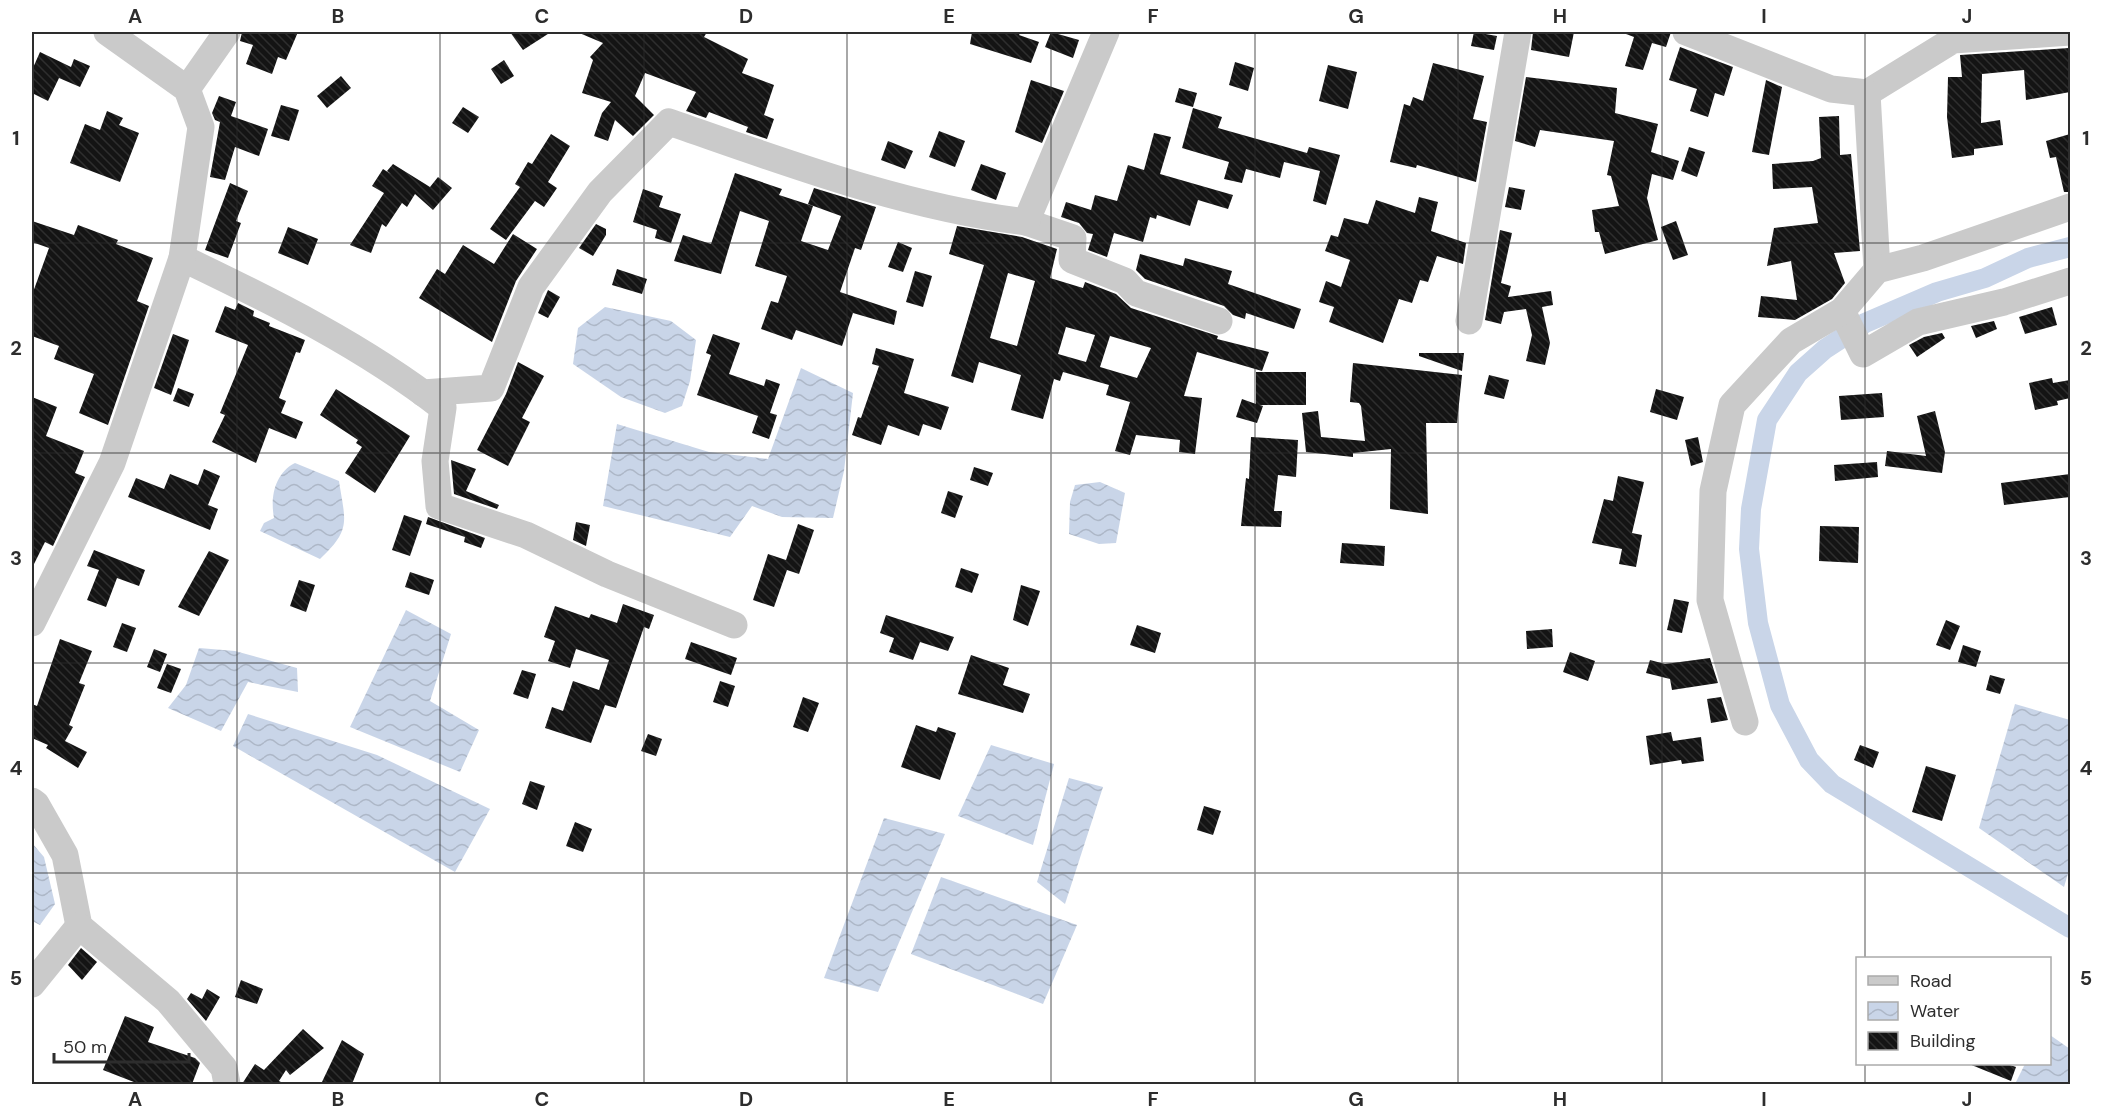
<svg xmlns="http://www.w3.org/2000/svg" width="2102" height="1116" font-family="'DM Sans',sans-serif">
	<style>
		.water { fill: url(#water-waves) }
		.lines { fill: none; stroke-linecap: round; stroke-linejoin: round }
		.canal { stroke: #c9d5e8; stroke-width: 20 }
		.building { fill: url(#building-back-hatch); fill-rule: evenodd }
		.minor { stroke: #cacaca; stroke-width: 27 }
		.grid { fill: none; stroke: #2d2d2d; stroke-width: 1.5; stroke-opacity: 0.55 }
		.neatline { fill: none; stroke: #2d2d2d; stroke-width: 2 }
		.grid-label { font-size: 20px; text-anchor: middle; font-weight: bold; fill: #2d2d2d }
	</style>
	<defs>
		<pattern id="water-waves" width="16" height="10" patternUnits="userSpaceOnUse" patternTransform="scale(1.5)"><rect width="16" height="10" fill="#c9d5e8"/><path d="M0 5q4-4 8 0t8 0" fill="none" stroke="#adb7c7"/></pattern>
		<pattern id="building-back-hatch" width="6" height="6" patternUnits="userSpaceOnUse" patternTransform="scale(1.5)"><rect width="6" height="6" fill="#141414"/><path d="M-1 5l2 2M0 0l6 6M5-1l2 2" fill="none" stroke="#2e2e2e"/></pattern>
	</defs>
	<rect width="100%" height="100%" fill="#fff"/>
	<g class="water">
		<polygon points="605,307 671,321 696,340 690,381 682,406 665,413 621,397 573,364 578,328"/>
		<polygon points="801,368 853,393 844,471 833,518 782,517 752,506 730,537 603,506 617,424 709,452 768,459"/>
		<path d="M295,463L339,481C345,521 352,529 320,559L260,531L264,523L274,518C270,497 275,473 295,463Z"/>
		<polygon points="1100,482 1125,493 1116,543 1099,544 1069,534 1070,502 1075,485"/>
		<polygon points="406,610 451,634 430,701 479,730 460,772 350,727"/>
		<polygon points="199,648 235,651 297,668 298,692 248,682 221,731 168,708 186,685"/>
		<polygon points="2015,704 2070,720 2070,867 2064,887 1979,828"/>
		<polygon points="248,714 377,755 490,809 455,872 233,746"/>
		<polygon points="991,745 1054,764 1033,845 958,816"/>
		<polygon points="1069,778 1103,787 1065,904 1037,882"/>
		<polygon points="884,818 945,834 878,992 824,978"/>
		<polygon points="32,843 44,857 55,904 40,925 32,921"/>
		<polygon points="941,877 1077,925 1043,1004 911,954"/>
		<polygon points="2050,1035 2070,1049 2070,1084 2015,1084 2025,1064 2050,1064"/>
	</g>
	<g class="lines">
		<polyline class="canal" points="2070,247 2028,258 1985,278 1937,292 1865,323 1825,349 1798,373 1767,420 1751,509 1749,549 1758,623 1780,705 1809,760 1832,784 2070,928"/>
	</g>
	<g class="building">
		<polygon points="242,32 298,32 286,60 278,57 272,74 246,64 253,45 240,41"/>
		<polygon points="510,32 551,32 523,50"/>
		<polygon points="577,32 707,32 704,37 748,59 742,73 774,85 764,115 774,119 767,139 746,132 748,127 709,112 706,118 686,111 696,92 645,73 635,96 654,115 633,136 615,120 608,141 594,136 602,113 611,102 582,93 593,60 590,57 603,43"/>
		<polygon points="972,32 1021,32 1019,35 1039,42 1031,63 970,44"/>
		<polygon points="1051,32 1079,40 1073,58 1045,47"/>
		<polygon points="1474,32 1497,36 1494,50 1471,46"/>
		<polygon points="1533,32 1574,32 1569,57 1531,50"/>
		<polygon points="1627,32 1671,32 1666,47 1652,43 1643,70 1625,66 1634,37 1626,34"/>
		<polygon points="1680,47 1733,67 1724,96 1715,93 1708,117 1690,111 1697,89 1669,80"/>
		<polygon points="2069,48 2070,92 2026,100 2024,70 1982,74 1981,123 2000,120 2003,145 1974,149 1974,155 1952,158 1947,117 1948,77 1962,77 1960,55"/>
		<polygon points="40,52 71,67 74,59 90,66 80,87 59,78 48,101 32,93 32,70"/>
		<polygon points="504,60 514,76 501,84 491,69"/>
		<polygon points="1235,62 1254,68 1248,91 1229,85"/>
		<polygon points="1433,63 1484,76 1473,119 1487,122 1476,182 1417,165 1416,168 1390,162 1404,104 1410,106 1413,97 1423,101"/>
		<polygon points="1328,65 1357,72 1348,109 1319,101"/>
		<polygon points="341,76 351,88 327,108 317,96"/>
		<polygon points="1526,77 1617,88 1615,113 1658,124 1651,152 1679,161 1673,180 1652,174 1647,198 1658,240 1605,254 1599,232 1595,232 1592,210 1619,206 1611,176 1607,175 1614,141 1540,130 1535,147 1515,141"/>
		<polygon points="1031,80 1064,91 1042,143 1015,132"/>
		<polygon points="1766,80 1782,87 1769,155 1752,152"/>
		<polygon points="1179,88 1197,93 1193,107 1175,102"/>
		<polygon points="219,96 236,102 231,116 268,129 259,156 235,147 225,180 210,177 220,122 215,120 212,113"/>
		<polygon points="281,105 299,110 289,141 271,136"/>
		<polygon points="463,107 479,117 468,133 452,123"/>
		<polygon points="1193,108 1222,117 1218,128 1307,153 1309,147 1340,155 1326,205 1313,201 1320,171 1284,162 1280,178 1246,169 1242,183 1224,179 1229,162 1182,148"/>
		<polygon points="107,111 123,118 119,125 139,133 120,182 70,163 85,124 100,130"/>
		<polygon points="1839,116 1840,155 1851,154 1860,251 1834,253 1845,283 1832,299 1795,320 1758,317 1761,296 1797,300 1791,261 1767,266 1774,228 1818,223 1812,187 1773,189 1772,164 1813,161 1821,158 1819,117"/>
		<polygon points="939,131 965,141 955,167 929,157"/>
		<polygon points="1154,133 1171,137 1160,174 1233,195 1228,209 1198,200 1190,226 1157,215 1156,219 1150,217 1143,242 1114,233 1107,257 1088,250 1093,234 1087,233 1079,223 1061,217 1066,202 1091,210 1095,195 1117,201 1128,165 1144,170"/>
		<polygon points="551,134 570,146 548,182 557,188 544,207 535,201 506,240 490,229 520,187 515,184 528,162 532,164"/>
		<polygon points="2070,134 2070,192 2064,192 2056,157 2050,158 2046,141"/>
		<polygon points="888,141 913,151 905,169 881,160"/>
		<polygon points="1689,147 1705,152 1697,177 1681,171"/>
		<polygon points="393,164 430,187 438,177 452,188 433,210 415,194 407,207 402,203 386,227 382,224 371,253 350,245 384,193 372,186 383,169 391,174 387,171"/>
		<polygon points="981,164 1006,173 996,200 971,190"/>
		<polygon points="735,173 782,189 779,195 813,206 801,241 828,250 841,216 808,204 814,188 876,207 861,250 855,248 840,292 897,311 894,325 853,313 842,346 796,330 792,340 761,329 771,301 778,303 787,276 755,266 769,221 740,211 721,274 674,261 683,235 711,244"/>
		<polygon points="230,183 248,191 236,221 241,223 228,258 205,250"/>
		<polygon points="1509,187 1525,190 1521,210 1505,207"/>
		<polygon points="643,189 663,196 659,207 681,214 671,243 655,238 657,230 633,222"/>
		<polygon points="1419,197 1438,202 1431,231 1466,243 1463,264 1437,256 1428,282 1420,280 1412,303 1399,299 1383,343 1329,322 1334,307 1319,302 1326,281 1341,287 1350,260 1325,251 1331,235 1338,237 1344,218 1368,224 1376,200 1415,213"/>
		<polygon points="32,221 74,235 78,225 118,240 116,244 153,258 137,301 149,306 108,425 79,413 94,374 54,359 59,346 32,336 32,295 49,248 32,242"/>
		<polygon points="1676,221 1688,255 1673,260 1661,227"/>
		<polygon points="596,224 606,229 606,235 593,256 579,248"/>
		<path d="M957,226L1022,237L1057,249L1050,278L1083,288L1085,282L1116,294L1131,308L1218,336L1217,339L1269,352L1262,371L1197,352L1184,396L1202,398L1195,454L1179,452L1180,440L1136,435L1130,455L1115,451L1130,402L1106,395L1109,385L1063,372L1060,381L1054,379L1043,419L1011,410L1021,375L979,362L973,383L951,376L984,265L949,254ZM1008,273L1035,281L1017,346L990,338ZM1066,327L1095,335L1086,362L1058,354ZM1110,336L1151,348L1137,378L1100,367Z"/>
		<polygon points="288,227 318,239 308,265 278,253"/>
		<polygon points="1500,230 1512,233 1501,283 1511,286 1508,297 1551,291 1553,305 1542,307 1550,343 1545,365 1526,361 1532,335 1526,309 1504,312 1501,324 1485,320"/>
		<polygon points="513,234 537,249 516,281 492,342 419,298 437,269 445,274 463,245 494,264"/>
		<polygon points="898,242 912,248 903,272 888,267"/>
		<polygon points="1140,254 1183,266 1185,258 1232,271 1228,284 1301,309 1294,329 1246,313 1245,319 1233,315 1224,306 1145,279 1136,270"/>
		<polygon points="617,269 647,279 642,294 612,285"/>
		<polygon points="915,271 932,276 923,307 906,302"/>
		<polygon points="548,290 560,297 548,318 538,313"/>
		<polygon points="238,303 254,311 253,316 270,323 269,326 305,340 300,353 296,352 279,398 286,401 281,413 303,422 296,439 269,428 256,463 212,442 225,415 220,413 248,345 215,332 225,306 235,310"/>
		<polygon points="2052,307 2057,325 2025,334 2019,317"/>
		<polygon points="1994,321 1997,329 1976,338 1971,326"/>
		<polygon points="1942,333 1945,338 1917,357 1909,345 1924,337"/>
		<polygon points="173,334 189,340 171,395 154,388"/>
		<polygon points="713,334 740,343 729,374 764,386 766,379 780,384 770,413 777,415 769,439 752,433 758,416 697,395 711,355 706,353"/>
		<polygon points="876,348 914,359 904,393 949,407 941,430 923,424 919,436 888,425 881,445 852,435 858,417 861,418 879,366 872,364"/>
		<polygon points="1419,353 1464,353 1462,371 1419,356"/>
		<polygon points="518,362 544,376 522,418 530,422 508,466 477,450 506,394"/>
		<polygon points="1353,363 1462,375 1457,423 1426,423 1428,514 1390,509 1391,449 1353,453 1353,457 1306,452 1302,413 1318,411 1321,437 1365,441 1361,406 1359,403 1350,402"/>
		<polygon points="1256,372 1306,372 1306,405 1260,405 1263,406 1257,423 1236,417 1242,399 1256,404"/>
		<polygon points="1489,375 1509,380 1504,399 1484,394"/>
		<polygon points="2052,378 2053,383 2070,380 2070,398 2057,401 2058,405 2035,410 2029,383"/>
		<polygon points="178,388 194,394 189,407 173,401"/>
		<polygon points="336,389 410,436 375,493 345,473 362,447 356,443 358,440 320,415"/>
		<polygon points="1656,389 1684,397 1677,420 1650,412"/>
		<polygon points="1882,393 1884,417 1841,420 1839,396"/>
		<polygon points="32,397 57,407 46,436 84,451 75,473 85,477 53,546 45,542 32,568"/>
		<polygon points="1935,411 1945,452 1942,473 1885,466 1887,451 1926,456 1917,416"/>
		<polygon points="1251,437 1298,440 1296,477 1278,475 1274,511 1282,511 1281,527 1241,526 1246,478 1249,479"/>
		<polygon points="1698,437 1703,462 1691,466 1685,440"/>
		<polygon points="451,460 476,469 466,491 499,505 497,509 454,494"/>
		<polygon points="1877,462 1878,477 1835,481 1834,465"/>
		<polygon points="974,467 993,473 988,486 970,480"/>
		<polygon points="204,469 220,476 208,505 218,509 210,530 128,497 136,478 164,489 170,474 198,485"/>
		<polygon points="2070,474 2070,497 2004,505 2001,483"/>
		<polygon points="1618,476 1644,482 1632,533 1642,535 1636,567 1619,564 1622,549 1592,543 1604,499 1613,501"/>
		<polygon points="948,491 963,496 955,518 941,513"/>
		<polygon points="404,515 422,521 410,556 392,550"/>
		<polygon points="428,517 485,538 481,548 464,542 465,537 426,524"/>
		<polygon points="576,522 590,525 586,546 573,540"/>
		<polygon points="798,524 814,530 799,574 787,570 774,607 753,600 768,554 786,560"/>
		<polygon points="1820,526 1859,527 1858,563 1819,561"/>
		<polygon points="1342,543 1385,546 1384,566 1340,563"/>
		<polygon points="94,550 145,570 139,586 117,578 106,607 87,600 99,570 87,566"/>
		<polygon points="209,551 229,560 199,616 178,607"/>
		<polygon points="961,568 979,574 972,593 955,587"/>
		<polygon points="410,572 434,580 429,595 405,587"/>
		<polygon points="299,580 315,585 306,612 290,606"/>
		<polygon points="1021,585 1040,591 1028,626 1013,620"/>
		<polygon points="1674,599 1689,602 1682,633 1667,630"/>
		<polygon points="623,604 654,615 649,629 644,627 616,708 605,705 591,743 545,728 552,707 563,711 573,681 599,690 609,660 576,649 570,668 548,661 555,641 544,637 555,606 589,618 591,614 617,623"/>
		<polygon points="886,615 954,637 948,651 920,642 913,660 889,652 894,638 880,633"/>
		<polygon points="1946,620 1960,626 1950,650 1936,645"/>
		<polygon points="122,623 136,628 127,652 113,647"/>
		<polygon points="1137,625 1161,633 1155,653 1130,645"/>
		<polygon points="1552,629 1553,647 1527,649 1526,631"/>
		<polygon points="60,639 92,651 79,683 85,685 69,725 73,727 65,741 87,752 78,768 46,748 48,745 32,738 32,704 37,706"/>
		<polygon points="691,642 737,658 731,675 685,659"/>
		<polygon points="1963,645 1981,651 1976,667 1958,662"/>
		<polygon points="154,649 167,654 160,672 147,667"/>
		<polygon points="1570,652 1595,661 1588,681 1563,672"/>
		<polygon points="971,655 1009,668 1003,685 1030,694 1023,713 958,694"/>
		<polygon points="1710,658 1718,683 1672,690 1670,679 1646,673 1650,660 1665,664"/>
		<polygon points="167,664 181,669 171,693 157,688"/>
		<polygon points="522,670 536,674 528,699 513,694"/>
		<polygon points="1990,675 2005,679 2000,694 1986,690"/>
		<polygon points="720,681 735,686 728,707 713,702"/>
		<polygon points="803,697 819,703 808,732 793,727"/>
		<polygon points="1721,697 1728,720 1711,723 1707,699"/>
		<polygon points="916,725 936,732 938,727 956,733 940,780 901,767"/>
		<polygon points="1671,732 1673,741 1701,737 1704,761 1682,764 1681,760 1650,765 1646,736"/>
		<polygon points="648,734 662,739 656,756 641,751"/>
		<polygon points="1860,745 1879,752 1873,768 1854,760"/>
		<polygon points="1926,766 1956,775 1942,821 1912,812"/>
		<polygon points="530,781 545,786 537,810 522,804"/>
		<polygon points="1204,806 1221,811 1213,835 1197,830"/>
		<polygon points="575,822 592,829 583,852 566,846"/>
		<polygon points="81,948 97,962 82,980 68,965"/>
		<polygon points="241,980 263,989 257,1004 235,997"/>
		<polygon points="207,989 220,997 206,1021 187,999 191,993 202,999"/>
		<polygon points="125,1016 154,1027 148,1042 195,1058 200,1063 192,1084 139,1084 103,1070"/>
		<polygon points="303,1029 324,1048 290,1075 286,1070 279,1081 285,1084 242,1084 255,1064 264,1070"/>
		<polygon points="342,1040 364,1054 352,1084 321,1084"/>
		<polygon points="1969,1064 2007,1064 2016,1067 2011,1081"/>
	</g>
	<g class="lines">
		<g class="minor">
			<polyline points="1686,32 1831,89 1867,93 1953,40 2070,32"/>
			<polyline points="187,89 227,32"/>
			<polyline points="1867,93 1877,270"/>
			<polyline points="1026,222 1073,238 1072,260 1125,281 1136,293 1219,321"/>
			<path d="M182,258C274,302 363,346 443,408L435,461L439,506L526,535L607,574L734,625"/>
			<polyline points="1842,311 1863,354 1918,322 2004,302 2070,281"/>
			<polyline points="1469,321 1518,32"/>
			<path d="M423,393L491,388L531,287L600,192L669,122C785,162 903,207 1026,222L1106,32"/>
			<polyline points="32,623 112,463 182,258 201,127 187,89 107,32"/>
			<polyline points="1745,722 1710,600 1713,491 1732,405 1791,341 1842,311 1877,270 1923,258 2070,207"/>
			<polyline points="32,801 36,804 65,855 79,926 168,1001 224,1068 227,1084"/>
			<polyline points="32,984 79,926"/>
		</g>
	</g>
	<path class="grid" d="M237,32V1084M440,32V1084M644,32V1084M847,32V1084M1051,32V1084M1255,32V1084M1458,32V1084M1662,32V1084M1865,32V958M32,243H2070M32,453H2070M32,663H2070M32,873H2070M1865,1064V1084"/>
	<rect width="2102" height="1116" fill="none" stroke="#ffffff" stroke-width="66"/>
	<rect x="1856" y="957" width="195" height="108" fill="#ffffff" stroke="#ababab" stroke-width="1.5"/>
	<rect x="1868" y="976" width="30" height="9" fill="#cacaca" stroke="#ababab" stroke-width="1.5"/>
	<text x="1910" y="987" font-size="18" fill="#2d2d2d">Road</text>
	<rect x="1868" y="1002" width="30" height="18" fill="url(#water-waves)" stroke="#ababab" stroke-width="1.5"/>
	<text x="1910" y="1017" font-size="18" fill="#2d2d2d">Water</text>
	<rect x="1868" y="1032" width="30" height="18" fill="url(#building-back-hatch)" stroke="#ababab" stroke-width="1.5"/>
	<text x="1910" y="1047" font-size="18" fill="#2d2d2d">Building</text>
	<path d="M54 1053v9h135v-9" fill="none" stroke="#2d2d2d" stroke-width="3"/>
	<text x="63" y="1053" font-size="18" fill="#2d2d2d" stroke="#ffffff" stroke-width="4.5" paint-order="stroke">50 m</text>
	<rect x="33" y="33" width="2036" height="1050" class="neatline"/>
	<g class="grid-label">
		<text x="135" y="23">A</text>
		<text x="338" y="23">B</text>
		<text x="542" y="23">C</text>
		<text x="746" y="23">D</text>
		<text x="949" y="23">E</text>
		<text x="1153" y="23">F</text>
		<text x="1356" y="23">G</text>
		<text x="1560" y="23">H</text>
		<text x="1764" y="23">I</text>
		<text x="1967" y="23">J</text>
		<text x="16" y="145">1</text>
		<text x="2086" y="145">1</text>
		<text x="16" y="355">2</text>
		<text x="2086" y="355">2</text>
		<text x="16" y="565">3</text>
		<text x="2086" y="565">3</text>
		<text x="16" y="775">4</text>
		<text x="2086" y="775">4</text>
		<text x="16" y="985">5</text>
		<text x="2086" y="985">5</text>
		<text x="135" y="1106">A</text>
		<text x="338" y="1106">B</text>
		<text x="542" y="1106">C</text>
		<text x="746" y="1106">D</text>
		<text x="949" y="1106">E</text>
		<text x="1153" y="1106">F</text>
		<text x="1356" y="1106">G</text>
		<text x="1560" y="1106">H</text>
		<text x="1764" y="1106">I</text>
		<text x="1967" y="1106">J</text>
	</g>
</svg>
